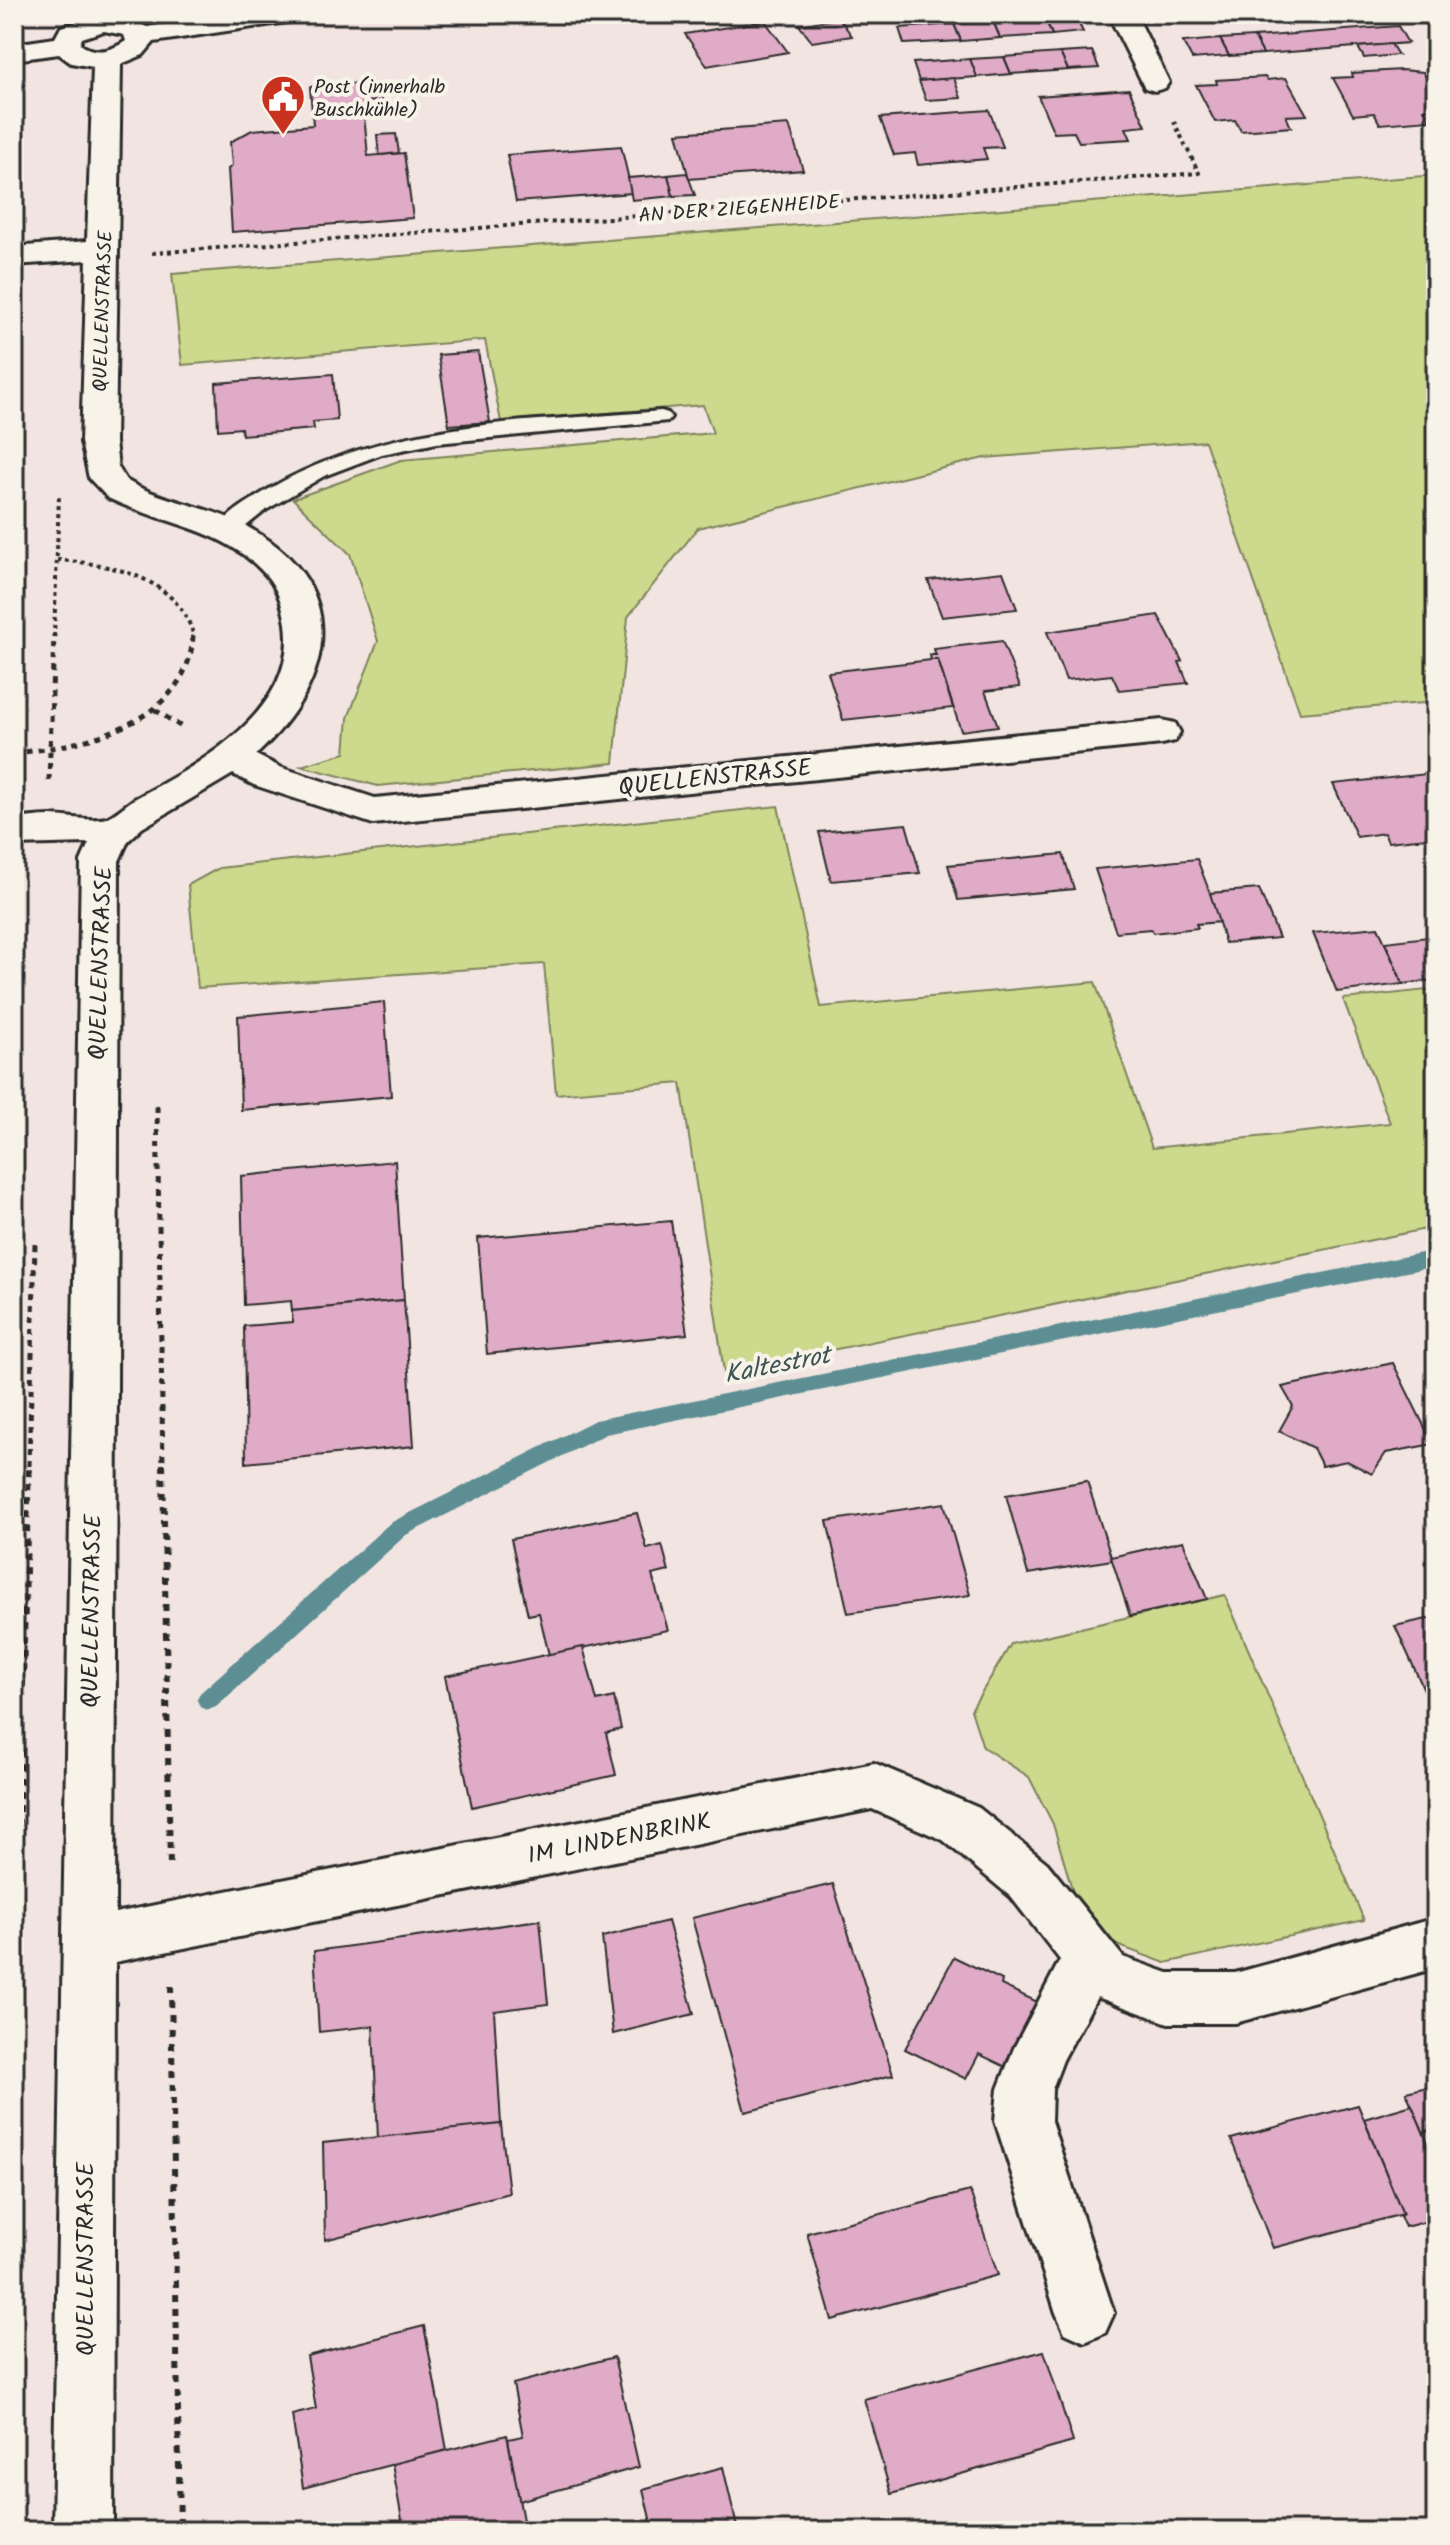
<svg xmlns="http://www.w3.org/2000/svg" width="1450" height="2545" font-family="Kalam,sans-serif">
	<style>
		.green { fill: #cdd98c; stroke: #7c825c; stroke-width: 2 }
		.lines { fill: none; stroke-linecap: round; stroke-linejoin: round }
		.stream { fill: #5d8e93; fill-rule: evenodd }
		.building { fill: #dfabc6; stroke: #2b2b2b; stroke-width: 2 }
		.service-casing { stroke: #2b2b2b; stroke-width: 6 }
		.minor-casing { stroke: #2b2b2b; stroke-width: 6 }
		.path-far2 { stroke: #2b2b2b; stroke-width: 4; stroke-dasharray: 4 4; stroke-linecap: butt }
		.path-far1 { stroke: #2b2b2b; stroke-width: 5; stroke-dasharray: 6 6; stroke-linecap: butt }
		.path { stroke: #2b2b2b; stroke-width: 6; stroke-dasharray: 7 7; stroke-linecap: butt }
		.service { fill: #f7f3e8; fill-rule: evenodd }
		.minor { fill: #f7f3e8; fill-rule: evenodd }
		.labels { text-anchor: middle; stroke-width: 8; stroke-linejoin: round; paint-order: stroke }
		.far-poi-label { font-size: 20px; fill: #2b2b2b; stroke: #f7f3e8; text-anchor: start }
		.far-street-label { font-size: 20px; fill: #2b2b2b; stroke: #f7f3e8 }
		.street-label { font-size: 24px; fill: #2b2b2b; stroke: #f7f3e8 }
		.water-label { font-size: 26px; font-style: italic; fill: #405456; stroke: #f7f3e8 }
	</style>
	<rect width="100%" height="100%" fill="#f2e5e1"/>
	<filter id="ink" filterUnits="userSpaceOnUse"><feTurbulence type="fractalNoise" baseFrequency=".0125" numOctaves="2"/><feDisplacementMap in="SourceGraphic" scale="16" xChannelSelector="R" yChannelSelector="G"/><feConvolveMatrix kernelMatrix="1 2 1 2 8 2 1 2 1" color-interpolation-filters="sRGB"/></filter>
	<g filter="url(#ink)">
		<g class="green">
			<polygon points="1436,175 1436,702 1300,713 1205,441 984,458 698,528 628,617 614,763 378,786 301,766 345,753 348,718 378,641 350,554 293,499 401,460 713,433 703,405 501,422 485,340 182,365 172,274"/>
			<polygon points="778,806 821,1007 1095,982 1152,1148 1390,1123 1343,999 1436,989 1436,1227 724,1372 681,1083 556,1094 544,964 198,988 188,885 219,868"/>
			<polygon points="1225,1595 1364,1920 1165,1963 1114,1944 1075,1899 1053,1824 1029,1777 983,1747 971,1710 1011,1644"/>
		</g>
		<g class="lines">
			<polygon class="stream" points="1436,1250 1436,1266 606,1434 406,1535 216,1707 208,1710 200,1707 197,1700 200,1693 390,1523 595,1420"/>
		</g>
		<g class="building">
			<polygon points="1163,14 1277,14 1277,15 1167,23"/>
			<polygon points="1075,16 1083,32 1052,35 1045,18"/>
			<polygon points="839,18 852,36 812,42 799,25"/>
			<polygon points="1042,18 1045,18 1052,35 1000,38 993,21"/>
			<polygon points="765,21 788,52 707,66 685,34"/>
			<polygon points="993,21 1000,38 961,41 954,24"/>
			<polygon points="954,24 961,41 904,44 899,28"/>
			<polygon points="1398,26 1408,43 1263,54 1254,37"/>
			<polygon points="1254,37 1263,54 1229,56 1220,39"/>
			<polygon points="1220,39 1229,56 1192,59 1183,42"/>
			<polygon points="1391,44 1398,55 1364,58 1358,47"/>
			<polygon points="1092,51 1099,68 1068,70 1060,53"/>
			<polygon points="1060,53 1068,70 1011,74 1004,57"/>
			<polygon points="1004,57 1011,74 977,77 970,59"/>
			<polygon points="970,59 977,77 919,81 913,63"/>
			<polygon points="1401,70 1423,72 1436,94 1436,109 1424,109 1430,120 1380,124 1374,113 1353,115 1333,78 1353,77 1352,73"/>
			<polygon points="1265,77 1267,80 1286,78 1307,115 1286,116 1291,127 1241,131 1235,120 1215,122 1196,85 1217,84 1216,80"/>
			<polygon points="954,78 961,98 926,100 919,81"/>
			<polygon points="361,83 368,156 404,153 413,218 232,232 228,169 232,166 230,142 252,130 313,125 310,87"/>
			<polygon points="380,83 382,101 363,102 361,84"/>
			<polygon points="1129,89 1146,126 1126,128 1131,139 1079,142 1074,132 1054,133 1038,96"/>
			<polygon points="989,110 1003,147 983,148 987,159 918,165 915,153 894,155 880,118"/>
			<polygon points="789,125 803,170 689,179 677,133"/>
			<polygon points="396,134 399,153 379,155 377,135"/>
			<polygon points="621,146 632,193 516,202 507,155"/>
			<polygon points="687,173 695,195 673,196 668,175"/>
			<polygon points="668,175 673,196 632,200 628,178"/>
			<polygon points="478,352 490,422 449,425 438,355"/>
			<polygon points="333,374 337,420 313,422 314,429 242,435 241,428 218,430 216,383"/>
			<polygon points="1003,572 1017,609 942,617 928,580"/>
			<polygon points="1158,615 1182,661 1179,662 1188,683 1119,690 1112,675 1066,680 1047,632"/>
			<polygon points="1002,641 1020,687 985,691 998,726 961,731 938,660 931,660 930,655 936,655 934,649"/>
			<polygon points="931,660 938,660 953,708 843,720 828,672"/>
			<polygon points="1436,773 1436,837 1388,842 1384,833 1357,837 1333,784"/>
			<polygon points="906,824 920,873 831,881 819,832"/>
			<polygon points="1063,854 1074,889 958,900 948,865"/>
			<polygon points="1197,859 1221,922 1196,924 1198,928 1153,933 1151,929 1116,932 1095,869"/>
			<polygon points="1259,889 1279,938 1225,943 1210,893"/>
			<polygon points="1378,927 1403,984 1337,992 1313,933"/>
			<polygon points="1436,936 1436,980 1403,984 1385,942"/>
			<polygon points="384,1002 391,1096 241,1110 238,1016"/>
			<polygon points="395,1161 404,1300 292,1311 291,1301 244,1305 241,1176"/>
			<polygon points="671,1221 687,1334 487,1354 478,1238"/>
			<polygon points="404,1300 414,1446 246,1463 244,1326 292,1322 292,1311"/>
			<polygon points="1393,1363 1433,1444 1386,1453 1372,1474 1347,1461 1322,1466 1313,1448 1279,1431 1293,1406 1282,1387"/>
			<polygon points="1087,1481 1112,1560 1028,1574 1006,1495"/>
			<polygon points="944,1503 970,1595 848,1613 827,1521"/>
			<polygon points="637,1513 647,1549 662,1545 669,1571 652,1575 668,1630 549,1655 539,1613 528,1615 511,1539"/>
			<polygon points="1183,1541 1207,1599 1130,1616 1111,1557"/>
			<polygon points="1436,1617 1436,1716 1395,1626"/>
			<polygon points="583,1647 597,1701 614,1697 621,1729 606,1733 616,1775 472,1807 445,1676"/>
			<polygon points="833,1884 893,2075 745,2112 692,1918"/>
			<polygon points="540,1920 548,2004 494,2011 501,2124 378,2139 373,2026 319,2032 314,1951"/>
			<polygon points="668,1921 694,2014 613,2034 602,1937"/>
			<polygon points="954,1957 1002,1980 1001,1985 1044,2005 1012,2070 979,2054 966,2079 905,2049"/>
			<polygon points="1436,2085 1436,2129 1423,2132 1406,2092"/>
			<polygon points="1358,2105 1403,2214 1273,2248 1231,2139"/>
			<polygon points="1412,2105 1436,2163 1436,2219 1405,2227 1400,2216 1403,2214 1364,2119"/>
			<polygon points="501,2124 509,2193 325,2240 323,2143"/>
			<polygon points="970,2191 998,2275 832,2320 807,2233"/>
			<polygon points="424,2326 447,2450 303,2488 292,2415 316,2409 307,2356"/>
			<polygon points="1044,2351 1073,2442 891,2494 864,2399"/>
			<polygon points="614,2357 639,2467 519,2501 508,2439 523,2436 513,2384"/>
			<polygon points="507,2435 525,2531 404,2531 392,2464"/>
			<polygon points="723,2467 738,2531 653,2531 643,2489"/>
		</g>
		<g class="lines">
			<g class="service-casing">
				<path id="service" d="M661,411L668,413L671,417L668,421L437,443L382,454L324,476L266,510L235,535L227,537L216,530C228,513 251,500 269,489C389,419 526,423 661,411Z"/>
			</g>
			<g class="minor-casing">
				<g id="minor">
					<path d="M232,14H301L297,20L287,22L154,42L143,55L121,64L115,442L118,467L126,480C160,501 204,505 240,523C353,580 339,679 256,755L280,767L375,798L1162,720L1175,723L1180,732L1175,741L1162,744L373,824L254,785L233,774L142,828L128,841L119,861L115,1913L874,1763L979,1808L1047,1863L1123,1957L1168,1973H1235L1436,1918V1968L1235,2023H1168L1097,1997L1063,2060L1052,2089L1051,2121L1114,2313L1105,2333L1085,2342L1065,2333L1056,2313L995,2121L998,2089L1014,2048L1060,1960L1011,1897L943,1840L872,1809L115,1962L113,2531H53L81,861L89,843L14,845V819C26,818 38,816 51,816C66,816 91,822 106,818C115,815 127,803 136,798C200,764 298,711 286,624C283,606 278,588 265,574C223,527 161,524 108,498L89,478L81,442L87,260L14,265V247L87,241L93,67L71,63L59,54L14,60V44L55,38L61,27L102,15L125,17L147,27ZM104,31L124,35L126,41C111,51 95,55 80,44L82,38Z"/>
					<polygon points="1108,14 1136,14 1169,82 1165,88 1155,91 1145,88"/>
				</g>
			</g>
			<g class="path-far2">
				<polyline points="152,253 1199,173 1174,122"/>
				<path d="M57,560C112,564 178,577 194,637"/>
				<polyline points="54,637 59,495"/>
			</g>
			<g class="path-far1">
				<polyline points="155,710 185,729"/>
				<path d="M14,753C85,746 189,722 193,635"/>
				<polyline points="49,781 54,635"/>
				<polyline points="157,1106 163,1466"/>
				<polyline points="29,1466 35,1243"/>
			</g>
			<g class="path">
				<polyline points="163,1464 170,1868"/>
				<polyline points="171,1986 180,2531"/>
				<polyline points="14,1994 29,1464"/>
			</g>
			<use href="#service" class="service"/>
			<use href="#minor" class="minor"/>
		</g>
	</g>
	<defs>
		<g id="civic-pin" transform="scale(2.3)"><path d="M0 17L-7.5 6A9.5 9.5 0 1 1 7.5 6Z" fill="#c8321e" stroke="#f7f3e8"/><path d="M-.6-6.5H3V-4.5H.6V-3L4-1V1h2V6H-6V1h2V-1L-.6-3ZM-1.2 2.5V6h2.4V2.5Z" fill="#fff"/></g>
	</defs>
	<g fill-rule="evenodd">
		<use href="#civic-pin" x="283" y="97"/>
	</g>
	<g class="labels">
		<g class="far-poi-label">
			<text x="314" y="93">Post (innerhalb<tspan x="314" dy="23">Buschkühle)</tspan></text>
		</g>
		<g class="far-street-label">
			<text transform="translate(739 208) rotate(-4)" y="7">AN DER ZIEGENHEIDE</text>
			<text transform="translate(102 311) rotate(-88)" y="7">QUELLENSTRASSE</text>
		</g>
		<g class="street-label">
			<text transform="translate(715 777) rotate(-6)" y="8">QUELLENSTRASSE</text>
			<text transform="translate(100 963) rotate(-88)" y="8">QUELLENSTRASSE</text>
			<text transform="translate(91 1611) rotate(-89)" y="8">QUELLENSTRASSE</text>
			<text transform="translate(619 1838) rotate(-11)" y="8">IM LINDENBRINK</text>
			<text transform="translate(85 2259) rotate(-90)" y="8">QUELLENSTRASSE</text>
		</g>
		<g class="water-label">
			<text transform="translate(777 1364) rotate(-11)" y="9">Kaltestrot</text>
		</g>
	</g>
	<rect width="1450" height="2545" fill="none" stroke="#f7f3e8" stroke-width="48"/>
	<rect x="24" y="24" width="1402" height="2497" fill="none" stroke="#2b2b2b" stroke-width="3" filter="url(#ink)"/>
</svg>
